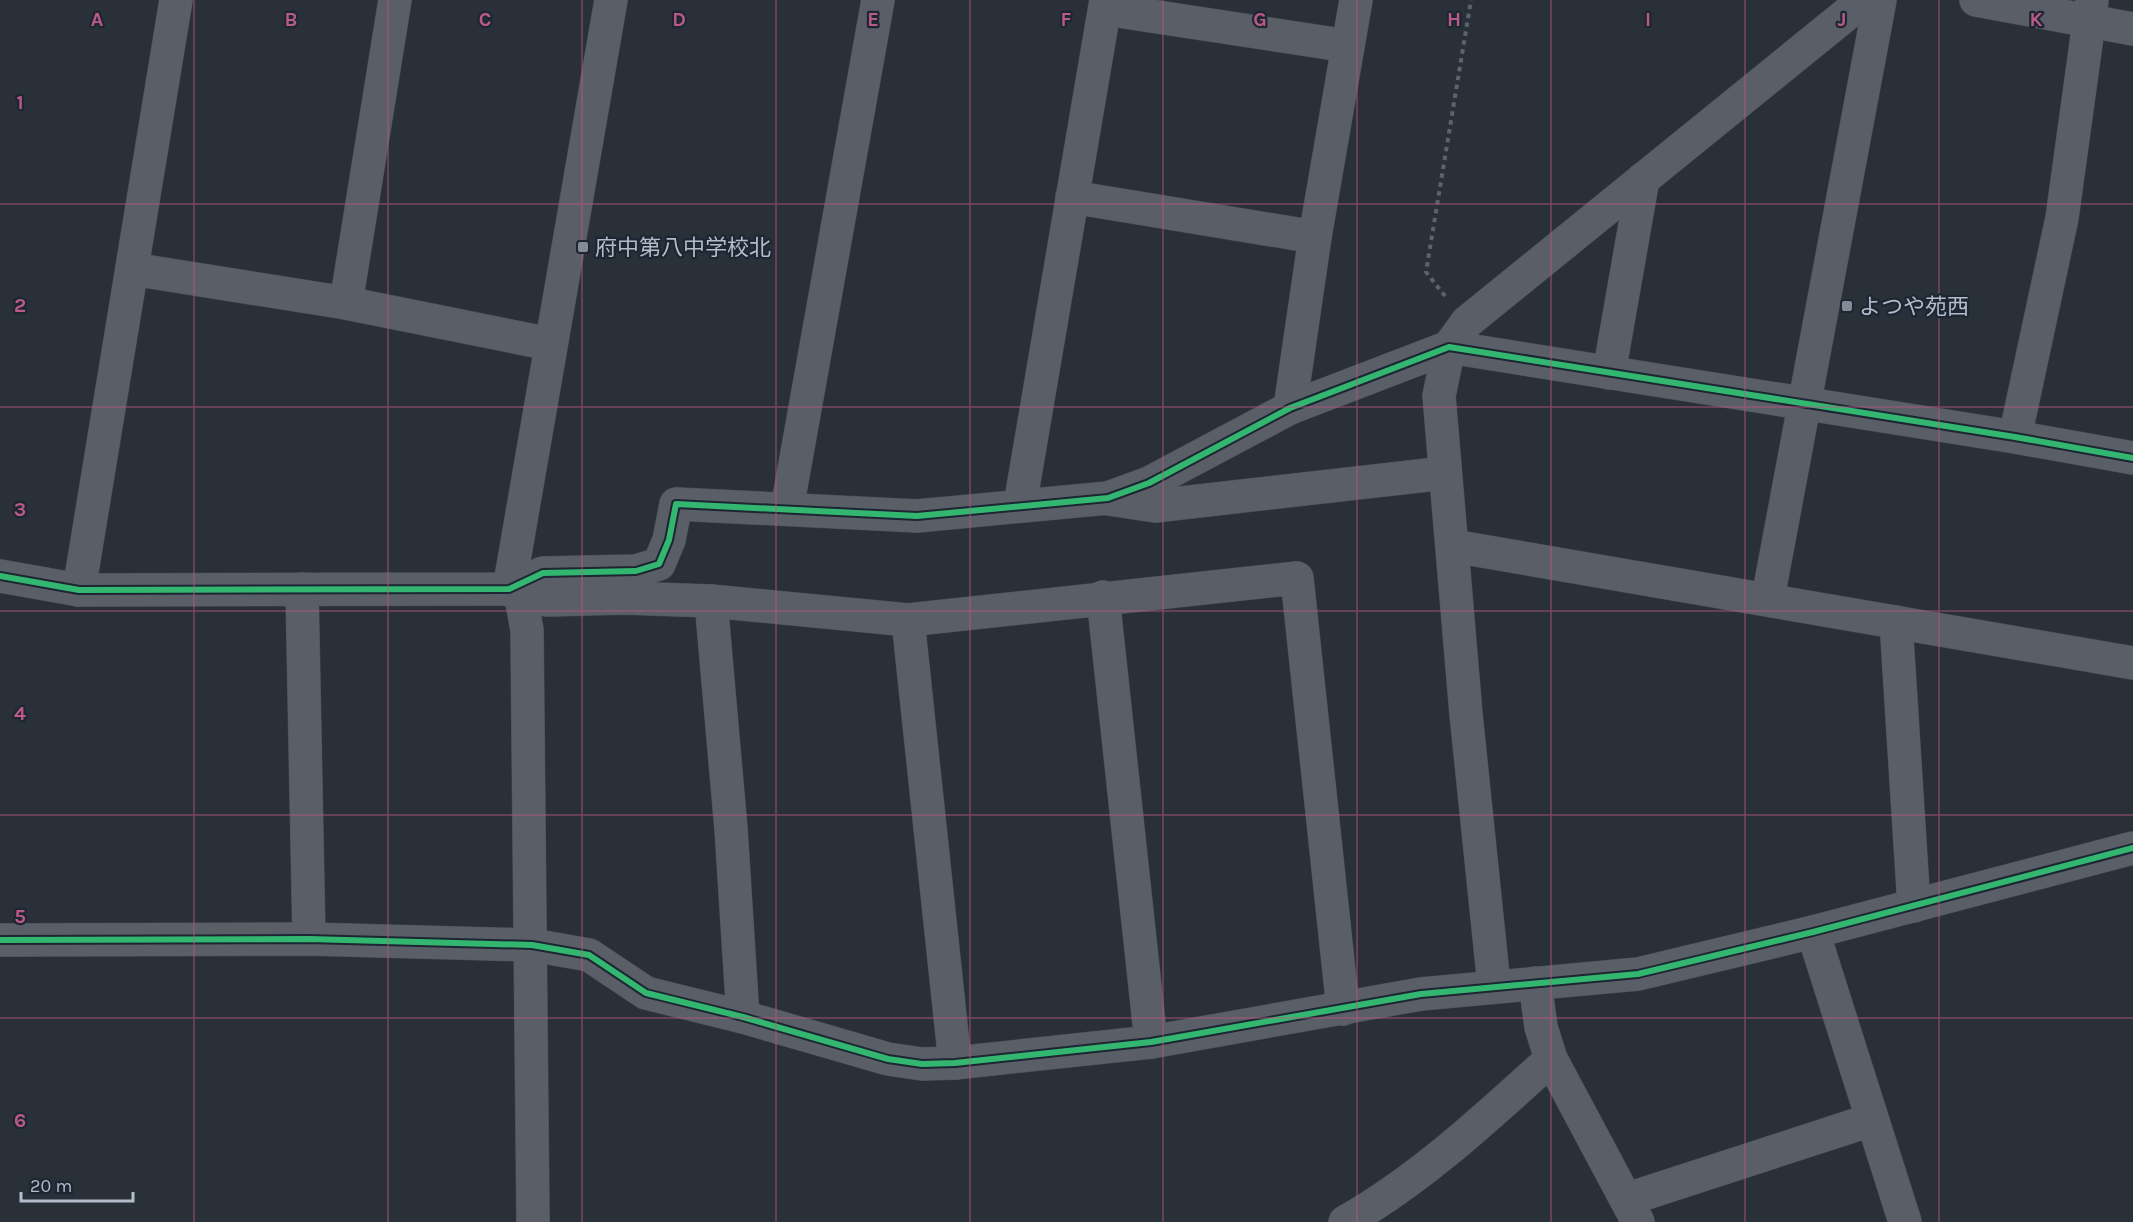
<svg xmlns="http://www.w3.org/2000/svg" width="2133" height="1222" font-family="Karla,'Noto Sans JP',sans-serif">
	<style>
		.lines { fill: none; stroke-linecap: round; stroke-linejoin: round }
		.minor-casing { stroke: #484c53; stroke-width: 34 }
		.path { stroke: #5d636a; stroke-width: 4; stroke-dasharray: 4.5 4.5; stroke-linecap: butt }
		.minor { stroke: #5a5e66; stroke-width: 33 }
		.cycleway-casing { stroke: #1d2633; stroke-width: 10 }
		.cycleway { stroke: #33b770; stroke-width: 6 }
		.grid { fill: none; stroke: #bc5a87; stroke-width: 1.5; stroke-opacity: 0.55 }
		.poi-dot { fill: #848b96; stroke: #1d2633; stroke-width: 2 }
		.labels { text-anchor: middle; stroke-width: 4.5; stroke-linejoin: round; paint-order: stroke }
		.poi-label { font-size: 22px; fill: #b4bcc9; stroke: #1d2633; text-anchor: start }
		.grid-label { font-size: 20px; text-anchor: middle; font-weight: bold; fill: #bc5a87; stroke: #1d2633; stroke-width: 4.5; stroke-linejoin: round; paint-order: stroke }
	</style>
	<rect width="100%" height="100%" fill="#2a3038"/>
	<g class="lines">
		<g class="minor-casing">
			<g id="minor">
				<polyline points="1976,0 2133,29"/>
				<polyline points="1105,9 1348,46"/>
				<polyline points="1072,197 1315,237"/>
				<polyline points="132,269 346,303 550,344"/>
				<polyline points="346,303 395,0"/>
				<polyline points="1609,373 1643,179"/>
				<polyline points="1290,408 1315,237 1356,0"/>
				<polyline points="2015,437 2062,218 2092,0"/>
				<polyline points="1109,499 1155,506 1445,473"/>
				<polyline points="1020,505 1106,0"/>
				<polyline points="787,509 878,0"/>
				<polyline points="1453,546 2133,663"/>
				<polyline points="0,576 79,590 509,589 543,573 636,571 659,564 669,540 676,504 917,516 1108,498 1149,483 1290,408 1449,347 2015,437 2133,458"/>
				<polyline points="302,589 309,939"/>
				<polyline points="509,589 521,597 527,630 533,1222"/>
				<polyline points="509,589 611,0"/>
				<polyline points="79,590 176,0"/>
				<polyline points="521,597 549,600 623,598 711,601 908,620 1297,578 1343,1009"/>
				<polyline points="1103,597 1151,1042"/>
				<polyline points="1768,598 1880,0"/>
				<polyline points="711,601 731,829 743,1017"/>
				<polyline points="908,620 955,1063"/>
				<polyline points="1896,622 1914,906"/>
				<polyline points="1813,932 1905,1222"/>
				<polyline points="0,940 309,939 532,945 589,955 646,993 743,1017 888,1059 922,1064 955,1063 1151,1042 1421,994 1638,974 1813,932 2133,848"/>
				<polyline points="1535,983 1541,1027 1551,1059 1638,1222"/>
				<polyline points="1494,985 1466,714 1439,396 1449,347 1467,322 1864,0"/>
				<polyline points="1628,1199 1871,1120"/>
				<path d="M1345,1222C1421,1179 1487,1117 1551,1059"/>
			</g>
		</g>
		<polyline class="path" points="1445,296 1426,272 1471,0"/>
		<use href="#minor" class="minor"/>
		<g class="cycleway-casing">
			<g id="cycleway">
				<polyline points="0,576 79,590 509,589 543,573 636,571 659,564 669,540 676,504 917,516 1108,498 1149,483 1290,408 1449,347 2015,437 2133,458"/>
				<polyline points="0,940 309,939 532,945 589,955 646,993 743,1017 888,1059 922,1064 955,1063 1151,1042 1421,994 1638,974 1813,932 2133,848"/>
			</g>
		</g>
		<use href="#cycleway" class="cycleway"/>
	</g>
	<path class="grid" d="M194,0V1222M388,0V1222M582,0V1222M776,0V1222M970,0V1222M1163,0V1222M1357,0V1222M1551,0V1222M1745,0V1222M1939,0V1222M0,204H2133M0,407H2133M0,611H2133M0,815H2133M0,1018H2133"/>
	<g class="poi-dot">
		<rect x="577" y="241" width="12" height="12" rx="3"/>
		<rect x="1841" y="300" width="12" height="12" rx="3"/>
	</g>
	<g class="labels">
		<g class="poi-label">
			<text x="595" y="255">府中第八中学校北</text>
			<text x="1859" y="314">よつや苑西</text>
		</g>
	</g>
	<g class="grid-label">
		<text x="97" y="26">A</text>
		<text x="291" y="26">B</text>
		<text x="485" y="26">C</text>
		<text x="679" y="26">D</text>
		<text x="873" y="26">E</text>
		<text x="1066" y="26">F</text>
		<text x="1260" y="26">G</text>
		<text x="1454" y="26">H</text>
		<text x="1648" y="26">I</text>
		<text x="1842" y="26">J</text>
		<text x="2036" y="26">K</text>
		<text x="20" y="109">1</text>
		<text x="20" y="312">2</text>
		<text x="20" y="516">3</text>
		<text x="20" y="720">4</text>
		<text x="20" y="923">5</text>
		<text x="20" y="1127">6</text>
	</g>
	<path d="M21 1192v9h112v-9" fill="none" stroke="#b4bcc9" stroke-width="3"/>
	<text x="30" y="1192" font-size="18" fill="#b4bcc9" stroke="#1d2633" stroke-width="4.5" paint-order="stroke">20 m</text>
</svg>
